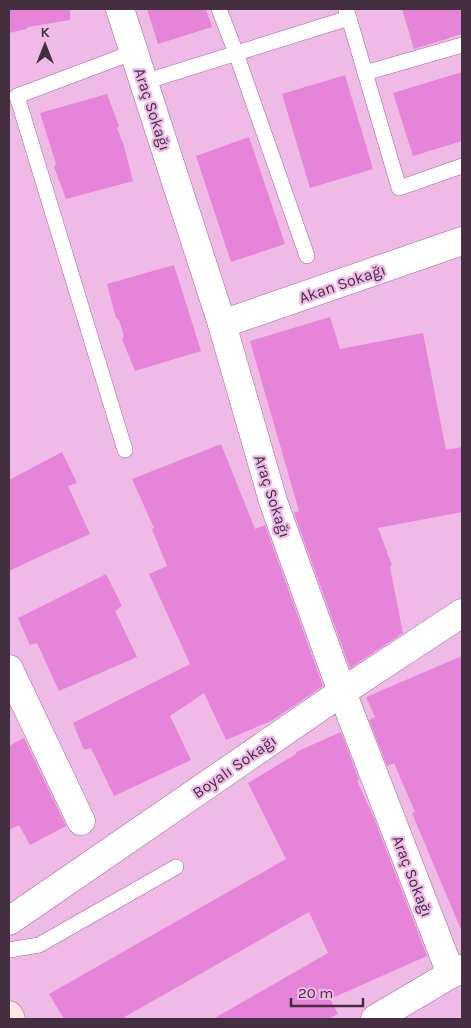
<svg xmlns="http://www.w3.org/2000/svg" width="471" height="1028" font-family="Karla,sans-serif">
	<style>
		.building { fill: #e684d9 }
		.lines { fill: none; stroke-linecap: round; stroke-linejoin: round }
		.lane-casing { stroke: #9a6993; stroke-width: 16 }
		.street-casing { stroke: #9a6993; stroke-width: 29 }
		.secondary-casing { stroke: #9a6993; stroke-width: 29 }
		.lane { stroke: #fff; stroke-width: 15 }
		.street { stroke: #fff; stroke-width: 28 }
		.secondary { stroke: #fee7e2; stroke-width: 28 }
		.labels { text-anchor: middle; stroke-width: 4.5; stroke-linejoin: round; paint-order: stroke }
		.street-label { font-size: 16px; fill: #442f41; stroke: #f0bae7 }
	</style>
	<rect width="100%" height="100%" fill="#f0bae7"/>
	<g class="building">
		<polygon points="9,9 70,9 70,20 28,27 26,29 9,33"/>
		<polygon points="147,9 206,9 212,27 158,44"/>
		<polygon points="402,9 462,9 462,34 414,49"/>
		<polygon points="462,72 462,141 413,156 393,93"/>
		<polygon points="345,75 373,169 310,188 282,94"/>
		<polygon points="107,94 119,126 117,128 124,146 133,181 66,199 54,167 56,164 40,113"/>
		<polygon points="249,137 285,244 231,262 196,156"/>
		<polygon points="174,265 201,351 135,371 122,339 124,336 119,320 116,318 107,284"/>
		<polygon points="330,317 340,349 423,333 446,450 462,447 462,512 378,528 392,565 390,567 403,633 350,668 294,513 299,511 250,341"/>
		<polygon points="221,444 255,529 265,525 323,686 273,720 226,740 204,693 170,716 191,760 114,796 91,748 84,750 73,723 190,664 149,574 167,566 152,529 154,528 132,479"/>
		<polygon points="62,452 77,483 68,486 90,534 43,555 9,571 9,480"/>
		<polygon points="106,574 122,606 115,611 137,657 59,691 37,643 30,645 18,618"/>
		<polygon points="462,656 462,932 412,813 415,812 394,763 387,766 369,720 375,717 366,697"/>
		<polygon points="341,732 359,780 357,781 374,818 427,956 330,999 338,1014 328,1019 213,1019 328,953 309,912 121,1019 64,1019 49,994 286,859 248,783 296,754 296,752"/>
		<polygon points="24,738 66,826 30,845 19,825 9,830 9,746"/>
	</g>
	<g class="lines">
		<g class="lane-casing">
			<g id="lane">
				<polyline points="219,9 236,53 307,256"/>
				<polyline points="349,18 399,188 462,166"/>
				<polyline points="365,73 462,45"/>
				<polyline points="144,82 349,18 346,10"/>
				<polyline points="125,450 17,96 134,52"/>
				<polyline points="9,950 39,945 176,867"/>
			</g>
		</g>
		<g class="street-casing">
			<g id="street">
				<polyline points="120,9 222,324 273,501 342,692 451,974"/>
				<polyline points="222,324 462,241"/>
				<polyline points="9,669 81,821"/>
				<polyline points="9,921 342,692 462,613"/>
				<polyline points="375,1019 451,974 462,969"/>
			</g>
		</g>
		<g class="secondary-casing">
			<polyline id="secondary" points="9,1015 11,1019"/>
		</g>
		<use href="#lane" class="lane"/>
		<use href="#street" class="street"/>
		<use href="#secondary" class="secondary"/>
	</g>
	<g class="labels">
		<g class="street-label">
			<text transform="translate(153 109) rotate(72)" y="6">Araç Sokağı</text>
			<text transform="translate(342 283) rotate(-19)" y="6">Akan Sokağı</text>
			<text transform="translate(273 496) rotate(72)" y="6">Araç Sokağı</text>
			<text transform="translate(234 766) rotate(-35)" y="6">Boyalı Sokağı</text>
			<text transform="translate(413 876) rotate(69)" y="6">Araç Sokağı</text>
		</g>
	</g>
	<rect width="471" height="1028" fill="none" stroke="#442f41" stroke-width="20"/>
	<g transform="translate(45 45)" stroke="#f0bae7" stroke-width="4" paint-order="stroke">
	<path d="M0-4L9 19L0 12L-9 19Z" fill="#442f41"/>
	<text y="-8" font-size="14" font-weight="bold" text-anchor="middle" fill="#442f41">K</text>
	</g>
	<path d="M291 998v8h72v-8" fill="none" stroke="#442f41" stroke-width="2.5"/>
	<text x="298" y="998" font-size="15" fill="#442f41" stroke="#f0bae7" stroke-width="4" paint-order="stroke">20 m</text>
</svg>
